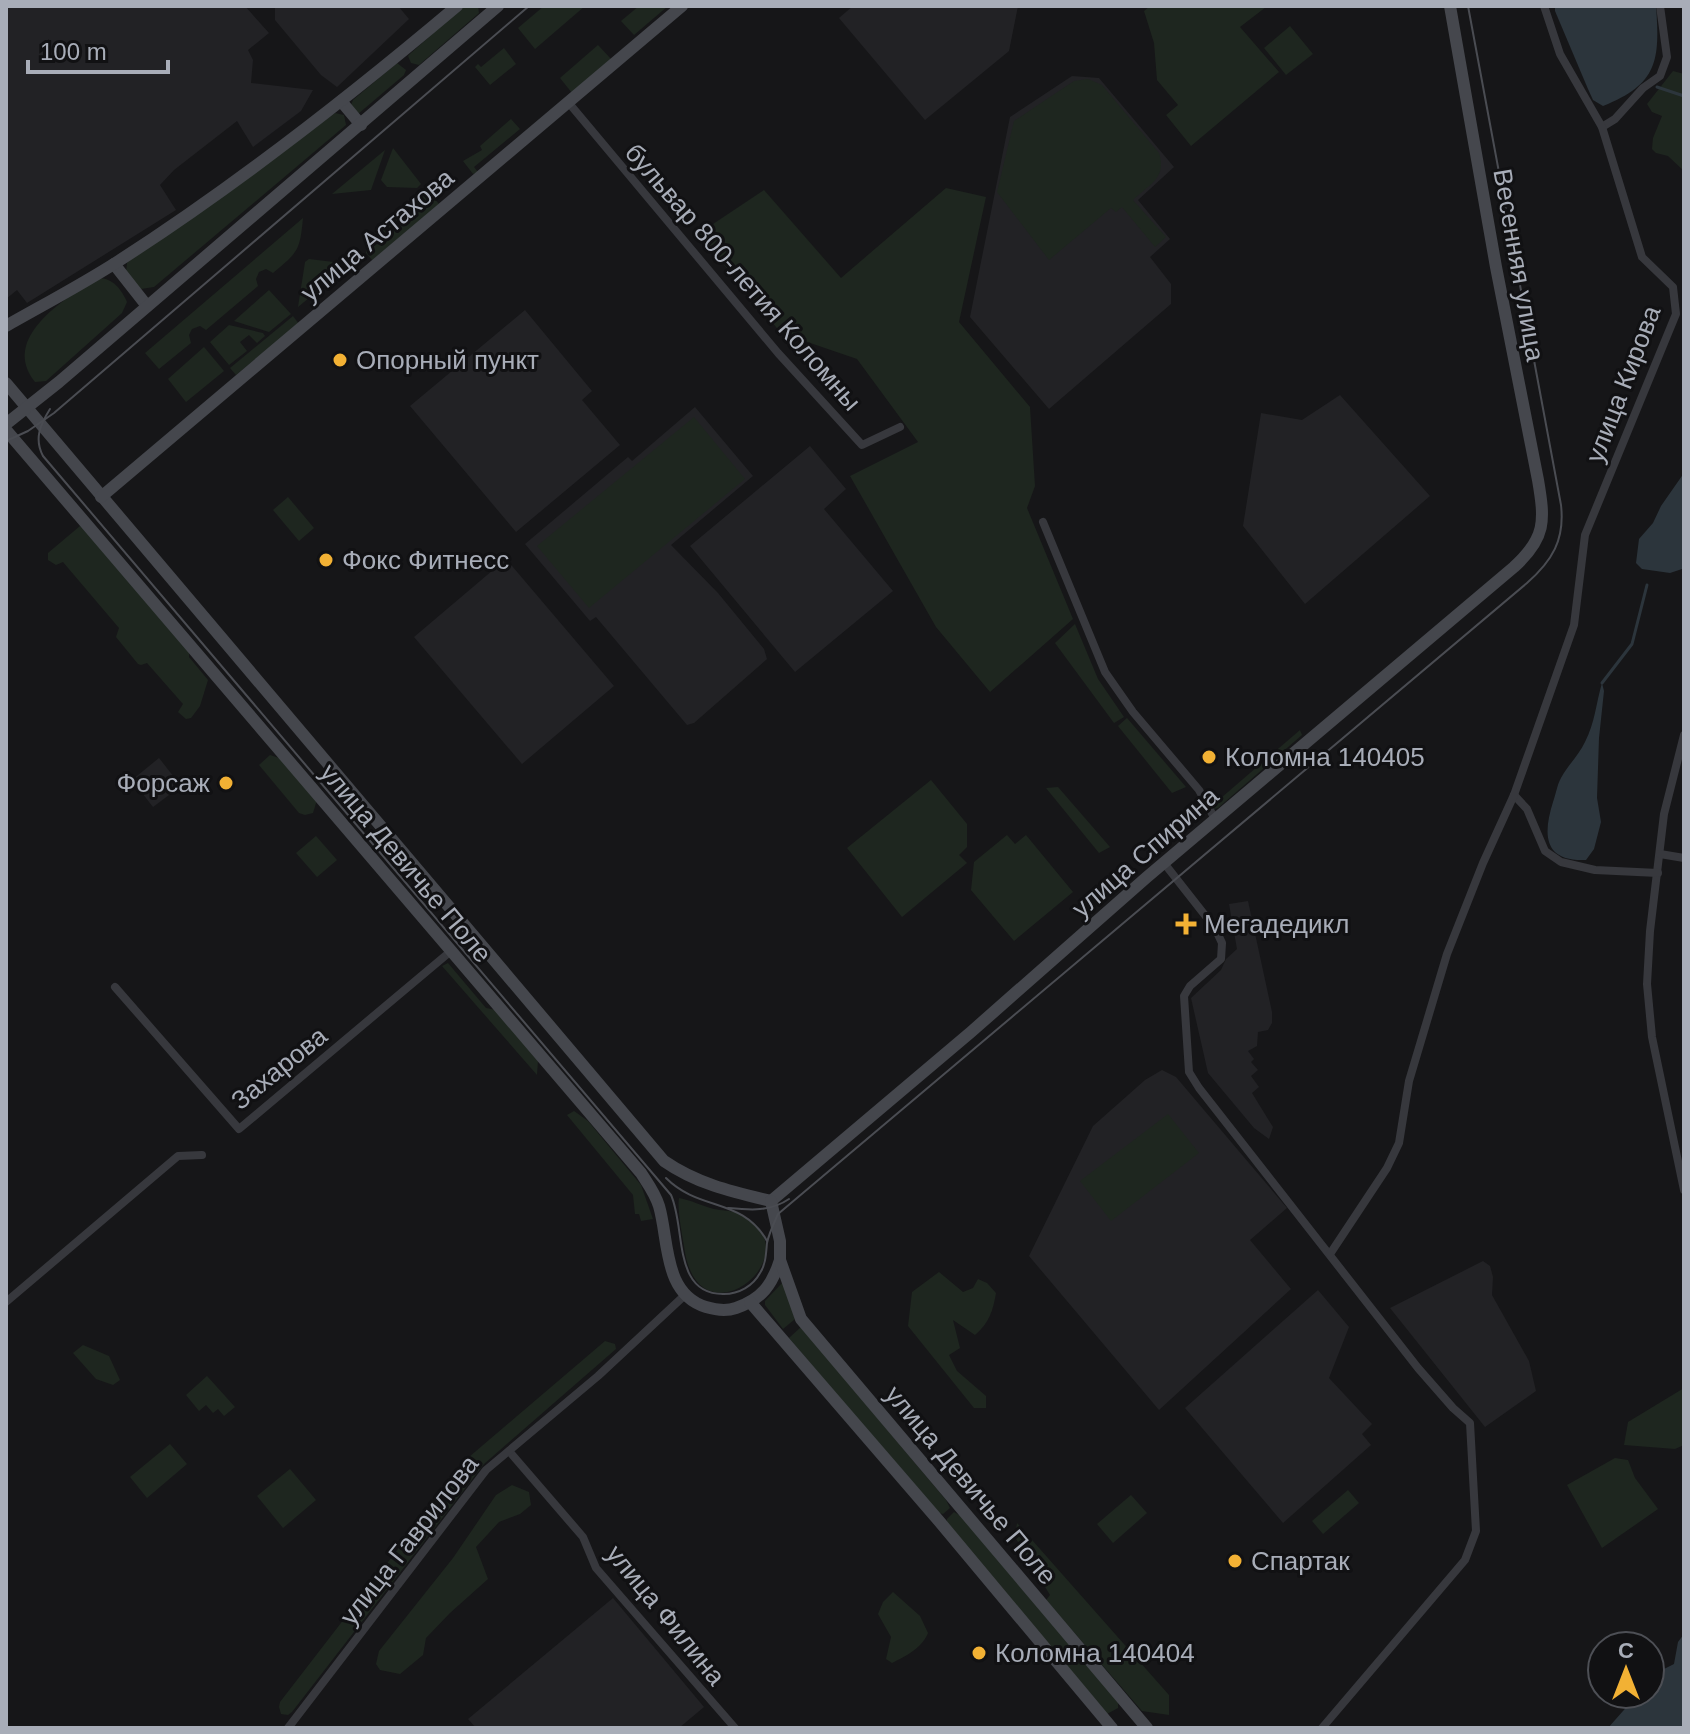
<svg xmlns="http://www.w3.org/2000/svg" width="1690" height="1734" font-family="Helvetica,sans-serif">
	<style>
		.built { fill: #222225 }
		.green { fill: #1e261f }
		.water { fill: #2c353c }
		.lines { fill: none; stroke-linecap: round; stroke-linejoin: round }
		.stream { stroke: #2c353c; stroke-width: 3 }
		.street { stroke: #37383d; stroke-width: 8 }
		.secondary { stroke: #45474d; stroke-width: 12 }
		.tram { stroke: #4a4c52; stroke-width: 2 }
		.poi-dot { fill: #f2b134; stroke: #111113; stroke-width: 3 }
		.labels { text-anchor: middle; stroke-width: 6; stroke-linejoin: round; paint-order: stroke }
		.street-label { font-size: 26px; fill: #a8adb8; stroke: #111113 }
		.poi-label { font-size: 26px; fill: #a8adb8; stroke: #111113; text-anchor: start }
	</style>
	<rect width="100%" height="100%" fill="#161618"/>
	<g class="built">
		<polygon points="6,6 245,6 269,33 248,50 253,60 251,83 313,90 301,111 253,147 237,121 174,170 160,185 176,210 27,303 17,290 6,299"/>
		<polygon points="275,6 398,6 409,19 337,87 321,75 275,20"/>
		<polygon points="853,6 1018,6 1009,51 925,120 839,18"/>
		<polygon points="1072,76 1099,78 1174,167 1138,200 1170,239 1150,257 1171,284 1171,304 1049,409 970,317 1010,117"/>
		<polygon points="525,310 592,391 582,400 620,445 516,532 410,406"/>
		<polygon points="1340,395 1430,496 1305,604 1243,526 1261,413 1302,420"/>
		<polygon points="695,407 753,476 671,545 718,593 764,649 767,659 694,723 687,725 596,617 590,621 525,544 628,457 632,461"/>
		<polygon points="810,446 846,489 824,509 893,591 795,672 690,546"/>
		<polygon points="506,559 614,686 522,764 414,637"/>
		<polygon points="159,758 181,786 153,807 132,780"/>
		<polygon points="1248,901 1272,1012 1272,1023 1268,1030 1258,1032 1257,1046 1248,1051 1254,1059 1251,1062 1258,1070 1251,1076 1259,1087 1252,1093 1273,1127 1269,1139 1254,1128 1208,1073 1191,998 1221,970 1226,959 1237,949 1229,904"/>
		<polygon points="1162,1070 1176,1077 1287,1208 1250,1240 1291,1289 1159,1410 1029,1256 1093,1126 1145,1080"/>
		<polygon points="1483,1261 1490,1266 1493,1277 1492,1295 1529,1361 1536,1391 1485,1427 1390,1308"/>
		<polygon points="1318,1290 1349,1327 1329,1378 1372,1424 1362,1434 1371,1445 1283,1523 1185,1408"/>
		<polygon points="613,1598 704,1707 679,1728 476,1728 468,1719"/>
	</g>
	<g class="green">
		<polygon points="464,6 478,6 479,13 419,65 411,63 408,56 411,53"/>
		<polygon points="544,6 585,6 535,49 518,28"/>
		<polygon points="639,6 668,6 634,35 621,21"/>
		<polygon points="1150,6 1266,7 1240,27 1279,72 1191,146 1166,115 1178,105 1157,80 1154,43 1144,11"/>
		<polygon points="1290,26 1313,54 1286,75 1264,48"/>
		<polygon points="598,45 611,59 572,93 560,78"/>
		<polygon points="504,48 516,64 490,85 475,67 478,64 481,67"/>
		<polygon points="397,63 406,70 404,75 358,114 351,105 353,100"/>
		<polygon points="1673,71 1684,74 1684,171 1668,156 1656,153 1652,149 1653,138 1662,116 1652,112 1647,104"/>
		<path d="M1088,79L1102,85L1159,153C1167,178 1150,184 1133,200L1166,237L1155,247L1122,207L1116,212L1111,208L1049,260L997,192L1014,121L1074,81Z"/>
		<polygon points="335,113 344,115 346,125 154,287 141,289 126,273 127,263 131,259"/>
		<polygon points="511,119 520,129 474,167 478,172 473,174 463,161 482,150 480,146"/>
		<polygon points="393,148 421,184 417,188 387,187 381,180"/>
		<polygon points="385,150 371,190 332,194"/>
		<polygon points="946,188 986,197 959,322 1030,407 1035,486 1027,508 1073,619 990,692 936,627 850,476 918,442 857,359 781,333 698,234 764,190 841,278"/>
		<polygon points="420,195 432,196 439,204 373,261 366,253 369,238"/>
		<path d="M303,218C300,251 298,252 273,273L266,269L259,272L256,279L258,286L206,330L200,326L192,329L189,335L191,343L159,369L145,353Z"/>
		<polygon points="309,259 350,264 298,307 305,262"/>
		<path d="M98,278C113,278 121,289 127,302L122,313L46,381L35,382C0,339 62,300 98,278Z"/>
		<polygon points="269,290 291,314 269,332 234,321"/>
		<polygon points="293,316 299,324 236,375 230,368"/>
		<polygon points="229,325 263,333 265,336 257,343 249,335 240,342 247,351 229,365 210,342"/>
		<polygon points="204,347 224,371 186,402 168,379"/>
		<polygon points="694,417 745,479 589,608 537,546"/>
		<polygon points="288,497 314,528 299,541 273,510"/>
		<polygon points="80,526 89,531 189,649 189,657 208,680 200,706 191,718 186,719 178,712 183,704 147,663 141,665 138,664 116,637 119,628 63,562 56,565 48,560 48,553"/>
		<polygon points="1075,624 1098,679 1124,717 1114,723 1055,643"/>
		<polygon points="1127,718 1186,787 1172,793 1118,726"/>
		<polygon points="1300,730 1302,735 1218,808 1214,809 1214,804"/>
		<polygon points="270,755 282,759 317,800 313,813 305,815 299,813 259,765"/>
		<polygon points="931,780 967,824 967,847 959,855 967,863 902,917 847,848"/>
		<polygon points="1058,787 1110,847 1099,853 1046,788"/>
		<polygon points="1007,835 1015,844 1026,835 1073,892 1014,941 971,890 974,862"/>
		<polygon points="316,836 337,860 317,877 296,853"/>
		<polygon points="448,963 486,1008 496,1010 538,1061 537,1075 442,966"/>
		<polygon points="574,1111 588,1121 641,1185 653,1219 641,1221 639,1214 635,1214 633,1195 567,1115"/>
		<polygon points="1168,1114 1199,1153 1111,1221 1080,1181"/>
		<path d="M679,1198C691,1200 702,1206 714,1209C722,1211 730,1210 738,1213C820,1250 697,1352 684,1246C682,1234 677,1209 679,1198Z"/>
		<path d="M939,1272L963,1292L973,1288L978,1279L987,1283L996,1293C993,1311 989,1323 975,1335L953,1320L960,1348L949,1355L957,1371L986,1396V1408H974L908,1326L912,1292Z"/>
		<polygon points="783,1282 795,1319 783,1329 765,1305 765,1301"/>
		<polygon points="801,1327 946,1500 950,1508 943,1514 936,1512 789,1338"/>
		<polygon points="605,1341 615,1344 616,1349 484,1464 292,1712 288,1715 281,1714 279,1707 280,1702 469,1457"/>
		<polygon points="83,1345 109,1356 120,1380 113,1385 96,1379 73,1353"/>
		<polygon points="207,1376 235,1407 224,1416 218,1409 213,1413 206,1405 199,1411 186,1395"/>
		<polygon points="1684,1388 1684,1445 1675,1449 1624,1445 1628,1422"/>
		<polygon points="170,1444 187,1464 147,1498 130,1477"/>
		<polygon points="1615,1458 1628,1460 1635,1478 1658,1509 1602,1548 1567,1485"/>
		<polygon points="290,1469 316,1500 283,1528 257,1496"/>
		<polygon points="512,1485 529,1492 531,1505 520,1514 499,1522 476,1547 488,1579 450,1613 426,1638 423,1655 400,1674 380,1670 376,1664 379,1651 453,1558 496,1495"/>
		<polygon points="1348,1490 1359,1503 1323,1534 1312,1521"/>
		<polygon points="1131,1495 1147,1513 1113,1543 1097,1524"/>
		<polygon points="954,1512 961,1516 1118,1702 1118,1708 1107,1714 947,1524 947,1519"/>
		<polygon points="1017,1523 1169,1695 1169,1715 1142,1711 1046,1600 1050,1595 1015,1537"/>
		<path d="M893,1592L920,1616L928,1633C922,1648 906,1656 892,1663L886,1659L891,1637L878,1614L883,1602Z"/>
	</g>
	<g class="water">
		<path d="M1555,6H1656C1660,60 1658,84 1603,106L1593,100L1588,89L1555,11Z"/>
		<polygon points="1684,473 1682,569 1670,573 1642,569 1636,563 1639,539 1653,523 1661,506"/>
		<path d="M1602,683L1604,691L1599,738L1597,798L1601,822L1594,849L1586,860C1543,862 1543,834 1553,802C1556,794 1557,785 1561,778C1568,765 1579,755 1585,742C1595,723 1596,703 1602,683Z"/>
		<polygon points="1684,1634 1684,1728 1608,1728 1638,1694 1650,1694 1650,1681 1660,1671 1674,1664 1678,1642"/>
	</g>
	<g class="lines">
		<g class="stream">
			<polyline points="1657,87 1684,96"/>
			<polyline points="1602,683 1632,644 1647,585"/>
		</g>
		<g class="street">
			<polyline points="568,102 778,353 862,445 900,427"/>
			<polyline points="1602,127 1615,119 1643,88 1660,76 1667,57 1660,6"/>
			<polyline points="1043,522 1105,672 1133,712 1199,790 1215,819"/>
			<polyline points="1684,735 1664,814 1650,931 1647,984 1652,1037 1684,1190"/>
			<polyline points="1514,795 1527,809 1545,851 1561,862 1595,870 1658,873"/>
			<polyline points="1660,854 1684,858"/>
			<polyline points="1164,863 1215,928 1222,943 1221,959 1190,986 1184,996 1189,1072 1199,1088 1418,1368 1453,1408 1470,1423 1476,1531 1465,1560 1322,1728"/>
			<polyline points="115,987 239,1129 451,951"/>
			<polyline points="1330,1254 1387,1168 1399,1143 1409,1081 1447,954 1483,863 1514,795 1574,625 1585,535 1676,314 1673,287 1642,257 1602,127 1560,54 1544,6"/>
			<polyline points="6,1302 178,1156 202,1155"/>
			<polyline points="509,1451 583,1537 596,1568 735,1728"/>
			<polyline points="288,1728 486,1470 598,1376 685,1295"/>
		</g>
		<g class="secondary">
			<polyline points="341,101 361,125"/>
			<polyline points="114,264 147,306"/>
			<path d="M6,326C43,305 81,285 117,262C237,185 348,98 457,6"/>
			<path d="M6,383L664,1161C697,1184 733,1192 771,1201"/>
			<polyline points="6,424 59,382 498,6"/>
			<path d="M6,430L641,1173C648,1184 655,1193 659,1206C669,1240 663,1294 706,1307C716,1310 727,1311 736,1308C762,1299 772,1285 780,1260"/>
			<polyline points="101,497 682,6"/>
			<path d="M771,1201L971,1032L1147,877L1514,567C1546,538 1545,521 1538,480L1496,267L1450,6"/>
			<polyline points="771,1201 780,1241 780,1260 801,1319 1147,1728"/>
			<polyline points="750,1302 939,1521 1112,1728"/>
		</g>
		<g class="tram">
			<path d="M50,409C40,425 34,439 43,456L671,1195C686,1228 672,1295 724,1294C739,1294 753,1286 760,1273C766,1264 766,1253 767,1243C769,1233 774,1223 778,1214L1527,583C1552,561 1565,540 1561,505L1468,6"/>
			<polyline points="6,441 28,431 54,413 529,6"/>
			<path d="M666,1178C700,1212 742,1197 767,1241"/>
			<path d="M728,1208C750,1210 770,1212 789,1199"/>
		</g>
	</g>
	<g class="poi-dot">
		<circle cx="340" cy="360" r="8"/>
		<circle cx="326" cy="560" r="8"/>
		<circle cx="1209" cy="757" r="8"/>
		<circle cx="226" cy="783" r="8"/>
		<path d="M1182 912h8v8h8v8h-8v8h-8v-8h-8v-8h8z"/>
		<circle cx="1235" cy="1561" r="8"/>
		<circle cx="979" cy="1653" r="8"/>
	</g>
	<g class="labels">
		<g class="street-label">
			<text transform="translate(377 235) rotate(-40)" y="9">улица Астахова</text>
			<text transform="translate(1519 265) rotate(80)" y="9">Весенняя улица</text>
			<text transform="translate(743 277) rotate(49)" y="9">бульвар 800-летия Коломны</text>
			<text transform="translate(1623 384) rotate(-69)" y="9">улица Кирова</text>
			<text transform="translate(1145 852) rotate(-41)" y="9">улица Спирина</text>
			<text transform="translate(406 863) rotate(50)" y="9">улица Девичье Поле</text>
			<text transform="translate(279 1068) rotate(-39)" y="9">Захарова</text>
			<text transform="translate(971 1485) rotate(50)" y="9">улица Девичье Поле</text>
			<text transform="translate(409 1540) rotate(-52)" y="9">улица Гаврилова</text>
			<text transform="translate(666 1615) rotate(51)" y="9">улица Филина</text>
		</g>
		<g class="poi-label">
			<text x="356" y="369">Опорный пункт</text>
			<text x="342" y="569">Фокс Фитнесс</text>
			<text x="1225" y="766">Коломна 140405</text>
			<text x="210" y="792" text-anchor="end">Форсаж</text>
			<text x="1204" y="933">Мегадедикл</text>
			<text x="1251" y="1570">Спартак</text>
			<text x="995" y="1662">Коломна 140404</text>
		</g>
	</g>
	<rect width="1690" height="1734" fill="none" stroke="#a8adb8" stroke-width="16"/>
	<g transform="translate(1626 1670)"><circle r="38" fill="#111113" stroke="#4d4f55" stroke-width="2"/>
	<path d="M0-6L14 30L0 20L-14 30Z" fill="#f2b134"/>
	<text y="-12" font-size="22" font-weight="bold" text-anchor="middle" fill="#a8adb8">С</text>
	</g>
	<path d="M28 60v12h140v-12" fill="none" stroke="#a8adb8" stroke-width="4"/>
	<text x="40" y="60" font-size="24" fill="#a8adb8" stroke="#111113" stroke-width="6" paint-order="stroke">100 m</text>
</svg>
